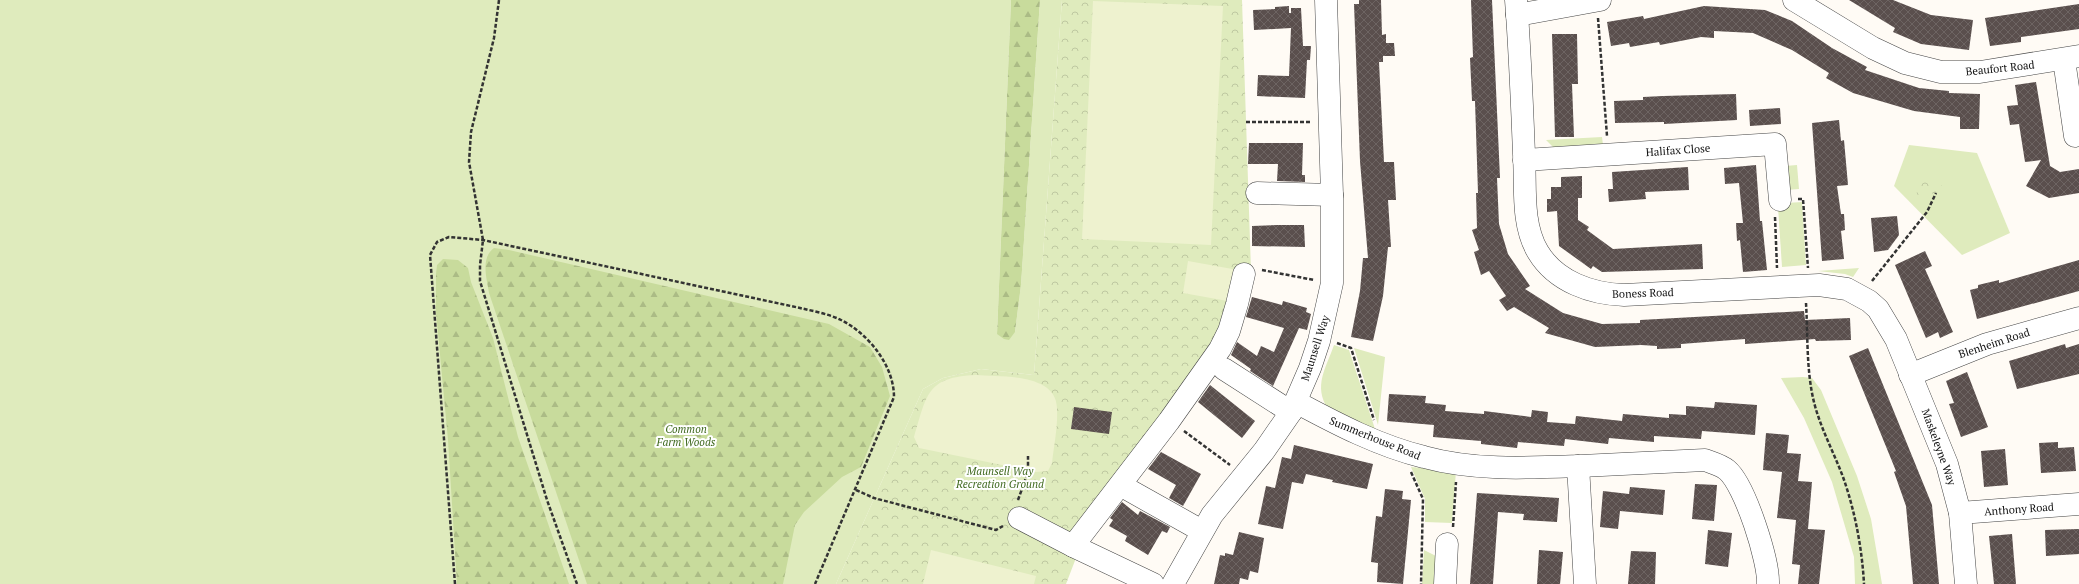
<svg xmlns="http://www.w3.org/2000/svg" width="2079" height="584" font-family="'PT Serif',serif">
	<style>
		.grass { fill: #dfebbd }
		.forest { fill: url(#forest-firs) }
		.park { fill: url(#park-crowns) }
		.pitch { fill: #eef2cf }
		.building { fill: url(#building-cross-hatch) }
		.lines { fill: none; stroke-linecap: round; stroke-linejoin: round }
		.minor-casing { stroke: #444; stroke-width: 23 }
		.path { stroke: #333; stroke-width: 2.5; stroke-dasharray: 4 2; stroke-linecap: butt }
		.minor { stroke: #fff; stroke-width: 22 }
		.labels { text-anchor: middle; stroke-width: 4; stroke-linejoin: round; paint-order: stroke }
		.street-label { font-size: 11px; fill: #111; stroke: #fff }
		.park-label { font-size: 11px; font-style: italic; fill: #416a20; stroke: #fff }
	</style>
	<defs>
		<pattern id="forest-firs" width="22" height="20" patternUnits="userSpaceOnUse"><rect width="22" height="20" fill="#c8db9c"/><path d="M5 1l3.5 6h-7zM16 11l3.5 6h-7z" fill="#abbb85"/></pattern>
		<pattern id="park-crowns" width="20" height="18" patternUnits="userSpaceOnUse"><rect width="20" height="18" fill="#dfebbd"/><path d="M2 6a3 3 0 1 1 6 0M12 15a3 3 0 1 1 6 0" fill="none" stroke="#bec8a1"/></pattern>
		<pattern id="building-cross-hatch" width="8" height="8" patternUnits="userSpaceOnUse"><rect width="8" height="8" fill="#5a4f4d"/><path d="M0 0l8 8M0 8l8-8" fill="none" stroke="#6d6462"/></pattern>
	</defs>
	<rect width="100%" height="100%" fill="#fffbf5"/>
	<g class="grass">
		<polygon points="0,0 1011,0 997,334 1015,332 1021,285 1040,0 1062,0 1034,375 981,369 943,378 923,389 836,584 0,584"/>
		<polygon points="1602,137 1603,145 1554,148 1546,140"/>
		<polygon points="1909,145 1977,153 2010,233 1962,255 1894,186"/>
		<polygon points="1797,165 1799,189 1787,190 1785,166"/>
		<polygon points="1802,202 1806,265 1782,267 1778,207 1786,203"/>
		<polygon points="1859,268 1853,277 1845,274 1818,271"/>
		<path d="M1334,345L1349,350L1375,429L1328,409C1313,386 1326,368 1334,345Z"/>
		<polygon points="1354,348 1385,357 1378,425 1375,415"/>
		<polygon points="1803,377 1812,378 1821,390 1857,476 1871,519 1882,584 1855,584 1854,557 1832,482 1804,418 1781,378"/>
		<polygon points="1411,467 1456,471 1452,523 1425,522 1425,499"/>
		<polygon points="1424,550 1436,556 1438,584 1422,584"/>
	</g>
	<g class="forest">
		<polygon points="1011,0 1040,0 1021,285 1015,332 1009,340 1004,339 997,334"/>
		<path d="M494,248L509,250L829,324L870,347L882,367L890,396L861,467L842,477L804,512L795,525L783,584H587L489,293C487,279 480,258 494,248Z"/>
		<polygon points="443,259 458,260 468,268 471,282 493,338 518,437 569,584 457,584 448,440 436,312 436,274 437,265"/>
	</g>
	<g class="park">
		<polygon points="1062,0 1242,0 1251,271 1246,294 1076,558 1066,584 836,584 923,389 943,378 981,369 1034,375"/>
		<polygon points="1940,177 1943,191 1918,197 1914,182"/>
	</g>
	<g class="pitch">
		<polygon points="1093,1 1223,6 1211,245 1082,239"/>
		<polygon points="1188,261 1238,270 1233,302 1183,293"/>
		<path d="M976,375C1001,377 1056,373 1057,408C1058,426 1054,445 1052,463L1048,471L1036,472L919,448L914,437C927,395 926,377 976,375Z"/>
		<polygon points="931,550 1036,576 1034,584 923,584"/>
	</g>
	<g class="building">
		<polygon points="1359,0 1381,0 1382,35 1386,34 1386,43 1394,43 1395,56 1383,56 1383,62 1379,62 1384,162 1394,162 1396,200 1388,200 1391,247 1388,247 1383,296 1373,341 1351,337 1360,291 1363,258 1368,258 1360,161 1354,4 1359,4"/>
		<polygon points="1471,0 1492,0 1500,178 1497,178 1499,224 1508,254 1530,286 1525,289 1563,313 1602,324 1640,323 1640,320 1804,311 1805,320 1850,318 1851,340 1816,341 1815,339 1745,344 1745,339 1681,344 1681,348 1657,349 1657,346 1641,345 1595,347 1545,333 1549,328 1514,307 1507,311 1499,300 1506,296 1489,271 1481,275 1474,252 1479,250 1472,230 1477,228 1476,193 1478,193 1475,101 1472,101 1470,58 1473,57"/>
		<polygon points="1849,0 1893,0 1931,15 1973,20 1969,50 1921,44 1893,32 1895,28"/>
		<polygon points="2079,4 2079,29 2021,37 2021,42 1990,46 1985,18"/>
		<polygon points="1289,6 1289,13 1291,13 1291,8 1301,8 1303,46 1311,46 1310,60 1307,60 1305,98 1257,96 1258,75 1289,76 1291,28 1254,30 1253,10 1275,9 1275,7"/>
		<polygon points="1704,6 1765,10 1792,21 1832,48 1867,67 1865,70 1919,88 1949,91 1949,93 1980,94 1979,129 1960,129 1960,117 1914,111 1853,93 1826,78 1829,73 1792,50 1753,33 1714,31 1714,38 1701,37 1660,45 1659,42 1630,47 1629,43 1611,46 1607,22 1643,16 1644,19"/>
		<polygon points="1552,34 1577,34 1578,84 1572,84 1574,137 1555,137"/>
		<polygon points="2036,82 2050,166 2060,172 2079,169 2079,193 2049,198 2026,186 2041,160 2025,162 2019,124 2010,125 2007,106 2018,105 2015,85"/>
		<polygon points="1736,94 1737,120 1664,124 1664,122 1615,123 1614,101 1643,100 1643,97 1663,96"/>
		<polygon points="1780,108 1781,124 1750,126 1749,110"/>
		<polygon points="1839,120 1841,141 1844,140 1848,185 1837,186 1841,214 1844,214 1845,230 1841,231 1844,259 1822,261 1812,123"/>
		<polygon points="1249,143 1303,143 1302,175 1305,175 1305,182 1277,181 1278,164 1248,164"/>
		<polygon points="1756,165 1760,221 1762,221 1767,270 1743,272 1740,240 1737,241 1736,223 1743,223 1739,183 1725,184 1724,168"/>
		<polygon points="1688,167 1689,190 1645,192 1646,199 1609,202 1608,189 1613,189 1612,172"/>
		<polygon points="1582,176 1582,198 1578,198 1578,220 1589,227 1587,230 1613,249 1702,244 1703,269 1602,272 1593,266 1591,269 1559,246 1557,211 1547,212 1547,199 1551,199 1551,187 1561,187 1561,177"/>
		<polygon points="1897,216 1899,235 1888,250 1874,252 1871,218"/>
		<polygon points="1278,225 1304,225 1305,247 1252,246 1252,226"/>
		<polygon points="1925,251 1932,266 1925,269 1953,332 1940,338 1938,332 1926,338 1895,265"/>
		<polygon points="2079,260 2079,291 1977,319 1970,290 1978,288 1978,285 1999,280 1999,283"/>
		<polygon points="1252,297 1282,305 1283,301 1307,308 1306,312 1311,314 1307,330 1299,328 1273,386 1250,371 1251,369 1231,355 1237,342 1257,356 1261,346 1274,352 1284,328 1246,317"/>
		<polygon points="2065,344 2066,348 2079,344 2079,374 2017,389 2009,361"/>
		<polygon points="1868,348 1932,505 1939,584 1913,584 1906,506 1894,472 1896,471 1849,356"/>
		<polygon points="1967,372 1988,427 1961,437 1949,404 1954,403 1946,381"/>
		<polygon points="1210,385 1255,421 1242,438 1198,402"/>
		<polygon points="1389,394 1426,396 1425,403 1446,405 1445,411 1484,414 1484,411 1531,417 1532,410 1548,412 1547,422 1575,424 1576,416 1622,421 1623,414 1669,418 1669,414 1686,415 1686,406 1714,408 1715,402 1757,405 1755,435 1702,431 1701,439 1654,436 1654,442 1609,438 1608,444 1565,439 1564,446 1518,442 1517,448 1481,444 1481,441 1433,437 1434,425 1387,421"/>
		<polygon points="1074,407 1112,412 1109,434 1071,429"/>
		<polygon points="1766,433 1789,435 1787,453 1801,454 1798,481 1812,482 1808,529 1825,530 1819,584 1798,584 1800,565 1792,564 1796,520 1777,518 1782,472 1763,470"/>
		<polygon points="2058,442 2058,448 2074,447 2076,471 2041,473 2039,443"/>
		<polygon points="1294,445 1373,464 1367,489 1332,482 1333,480 1306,474 1303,484 1292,482 1283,529 1258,524 1266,486 1275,488 1282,457 1291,459"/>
		<polygon points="2005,449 2008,485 1984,487 1981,451"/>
		<polygon points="1161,452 1201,474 1183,506 1169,498 1176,485 1148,469"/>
		<polygon points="1695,484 1717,485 1714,521 1692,519"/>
		<polygon points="1630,487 1665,490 1663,515 1620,511 1618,529 1600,527 1603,491 1629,494"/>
		<polygon points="1385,489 1403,491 1402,499 1411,500 1403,584 1377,582 1378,563 1371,562 1376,516 1382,517"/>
		<polygon points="1477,493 1559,498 1557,522 1523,520 1524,514 1498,512 1493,584 1470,584"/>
		<polygon points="1122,502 1138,515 1140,511 1170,527 1167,533 1162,531 1148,555 1125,541 1127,536 1109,526 1113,520 1110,518"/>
		<polygon points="2079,529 2079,554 2046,556 2045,530"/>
		<polygon points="1708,530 1732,533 1728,567 1705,564"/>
		<polygon points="1239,532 1264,538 1258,573 1250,571 1248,580 1240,578 1239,584 1214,584 1220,555 1225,556 1225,553 1233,555"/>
		<polygon points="2012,534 2016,584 1994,584 1989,536"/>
		<polygon points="1539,550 1563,552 1560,584 1537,584"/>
		<polygon points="1631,551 1656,552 1655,584 1628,584"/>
	</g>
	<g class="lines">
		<g class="minor-casing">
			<g id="minor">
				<path d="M1516,0C1520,51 1522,103 1524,154C1526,186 1521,224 1538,252C1556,282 1592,294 1624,295L1819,285L1847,289L1869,301L1878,309L1896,339L1947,464L1960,513L1966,584"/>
				<polyline points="1794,0 1873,48 1905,63 1941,72 1980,72 2079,56"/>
				<polyline points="1517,15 1600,0"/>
				<polyline points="2064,60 2075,136"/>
				<polyline points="1524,160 1775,144 1780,200"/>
				<polyline points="1257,193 1332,195"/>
				<polyline points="1224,369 1291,412"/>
				<polyline points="1910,375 1987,344 2079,318"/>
				<path d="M1296,402C1337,424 1379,446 1424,457C1475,471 1528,468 1581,466C1622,464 1663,462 1705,460C1713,463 1721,465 1727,470C1745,485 1769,561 1768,584"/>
				<polyline points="1578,466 1585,584"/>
				<polyline points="1129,490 1202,531"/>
				<polyline points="1960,513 2079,504"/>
				<polyline points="1019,518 1073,546"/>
				<polyline points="1153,584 1073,546 1169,421 1220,349 1229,331 1237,304 1244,274"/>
				<polyline points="1173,584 1212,515 1264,451 1291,412 1310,368 1319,341 1332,283 1332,195 1326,0"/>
				<polyline points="1445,584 1447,544"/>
			</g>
		</g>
		<g class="path">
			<polyline points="499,0 494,38 471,132 469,162 483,240 480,265 480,281 547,500 577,584"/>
			<polyline points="1598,18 1607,136"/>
			<polyline points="1246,122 1311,122"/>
			<polyline points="1798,199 1803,199 1808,268"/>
			<polyline points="1775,217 1777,268"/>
			<polyline points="1262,270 1314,280"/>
			<polyline points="1872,281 1927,212 1936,193"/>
			<path d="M1806,303C1808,337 1806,373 1815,406C1822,431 1834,453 1843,477C1855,511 1862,548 1864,584"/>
			<polyline points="1337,343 1351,348 1374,420"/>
			<polyline points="1184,431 1230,465"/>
			<polyline points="1411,472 1423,499 1421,584"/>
			<polyline points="856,490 874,498 996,530 1003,526"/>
			<polyline points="1018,500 1028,472 1028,456"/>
			<polyline points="1453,527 1456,482"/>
			<path d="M455,584L430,255L437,242L449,237L483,240L800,308C813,311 829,314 841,320C869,334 894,366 894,397L815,584"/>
		</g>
		<use href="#minor" class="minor"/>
	</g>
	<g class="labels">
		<g class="street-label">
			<text transform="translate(2000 68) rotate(-6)" y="4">Beaufort Road</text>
			<text transform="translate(1678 150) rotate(-4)" y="4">Halifax Close</text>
			<text transform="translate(1643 293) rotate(-2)" y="4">Boness Road</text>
			<text transform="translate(1994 343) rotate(-18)" y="4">Blenheim Road</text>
			<text transform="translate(1315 348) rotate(-72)" y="4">Maunsell Way</text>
			<text transform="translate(1375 438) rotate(22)" y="4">Summerhouse Road</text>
			<text transform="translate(1939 447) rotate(70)" y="4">Maskeleyne Way</text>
			<text transform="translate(2019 509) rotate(-4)" y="4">Anthony Road</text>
		</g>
		<g class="park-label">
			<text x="686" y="433">Common<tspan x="686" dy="13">Farm Woods</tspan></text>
			<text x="1000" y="475">Maunsell Way<tspan x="1000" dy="13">Recreation Ground</tspan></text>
		</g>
	</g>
</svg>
